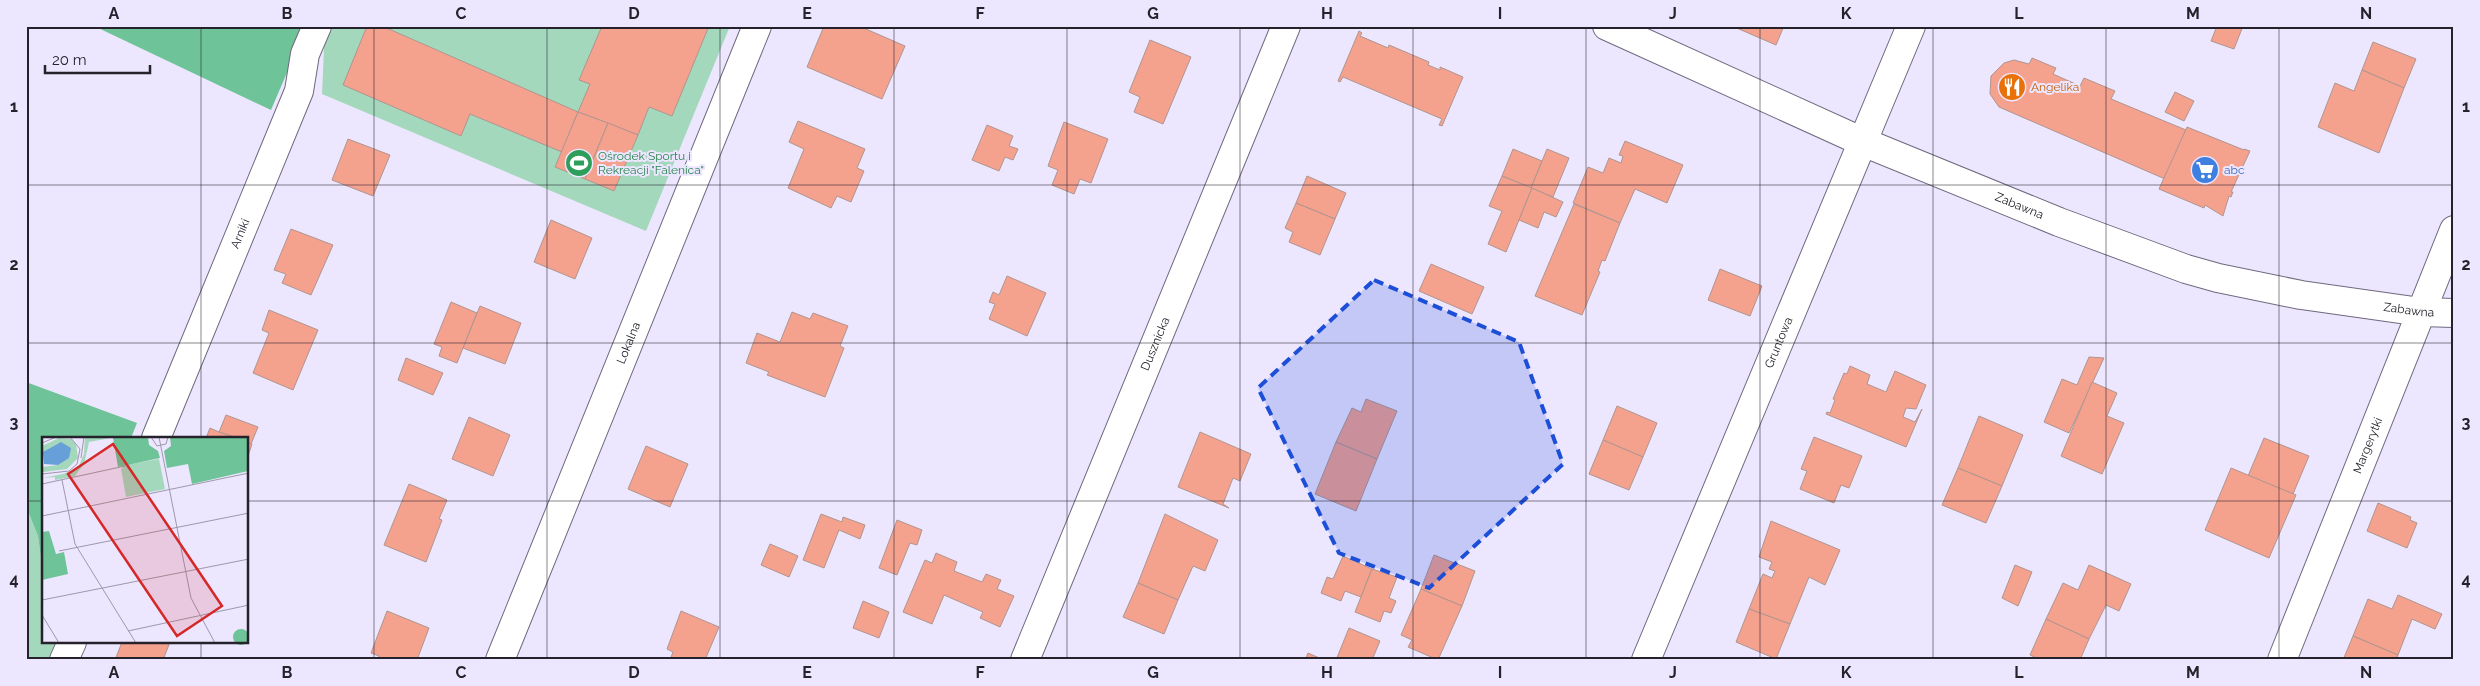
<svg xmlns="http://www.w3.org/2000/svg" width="2480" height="686" font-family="Raleway,sans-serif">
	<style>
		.green { fill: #a4d8bc }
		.forest { fill: #6fc398 }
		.building { fill: #f4a18e; stroke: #b0958f }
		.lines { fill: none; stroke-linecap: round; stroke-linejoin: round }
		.minor-casing { stroke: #6f697e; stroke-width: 30 }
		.minor { stroke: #fff; stroke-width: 28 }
		.marked { fill: #1d4ed8; fill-opacity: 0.2; stroke: #1d4ed8; stroke-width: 4; stroke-dasharray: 10 6; stroke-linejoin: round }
		.grid { fill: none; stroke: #25222b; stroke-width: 1; stroke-opacity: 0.55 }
		.labels { text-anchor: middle; stroke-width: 4; stroke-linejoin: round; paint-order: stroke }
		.food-label { font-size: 12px; fill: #c56008; stroke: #ede6ff; text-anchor: start }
		.leisure-label { font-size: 12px; fill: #27864d; stroke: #ede6ff; text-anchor: start }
		.shop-label { font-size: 12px; fill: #366cbe; stroke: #ede6ff; text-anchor: start }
		.street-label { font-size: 12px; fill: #25222b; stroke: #ede6ff }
		.inset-road { fill: none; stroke: #9d98aa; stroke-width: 1 }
		.view { fill: #d62828; fill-opacity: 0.15; stroke: #d62828; stroke-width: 2.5 }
		.inset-edge { fill: none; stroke: #25222b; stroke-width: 2.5 }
		.neatline { fill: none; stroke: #25222b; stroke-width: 2 }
		.grid-label { font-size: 16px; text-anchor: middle; font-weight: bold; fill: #25222b }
	</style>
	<rect width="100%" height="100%" fill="#ede6ff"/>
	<g class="green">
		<polygon points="325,26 730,26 646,231 322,94"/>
		<polygon points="26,506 38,536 44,581 44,642 58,642 51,660 26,660"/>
	</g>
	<g class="forest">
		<polygon points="94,26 307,26 271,110"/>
		<polygon points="26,382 137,423 131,438 44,438 44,581 38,536 26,506"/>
	</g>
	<g class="building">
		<polygon points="367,26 382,26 578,112 562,152 470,114 461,136 343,85"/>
		<polygon points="602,26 709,26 672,116 649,107 638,135 578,112 590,84 579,80"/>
		<polygon points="824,26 859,26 905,46 882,99 807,67"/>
		<polygon points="1732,26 1784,26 1776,45"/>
		<polygon points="2217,26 2243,26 2234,49 2211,41"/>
		<polygon points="1359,31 1362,33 1360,36 1388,48 1389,45 1429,62 1428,65 1440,70 1440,67 1463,77 1442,126 1439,125 1442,119 1343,77 1340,82 1338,81"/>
		<polygon points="1150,40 1191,57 1163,124 1134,112 1140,97 1129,92"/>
		<polygon points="2373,42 2416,59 2404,88 2362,70"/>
		<polygon points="2032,58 2056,68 2053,74 2080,86 2084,78 2115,91 2111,99 2186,130 2165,179 1999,107 1990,94 1991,76 2004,63 2014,60 2029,64"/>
		<polygon points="2362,70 2404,88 2379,153 2318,127 2335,83 2354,91"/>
		<polygon points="2175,92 2194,101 2184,121 2165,112"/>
		<polygon points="578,112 608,123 585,179 555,167"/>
		<polygon points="798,121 865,149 857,168 864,171 851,202 837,196 831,208 788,188 804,149 789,142"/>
		<polygon points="1064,122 1108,139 1091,183 1080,179 1074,194 1052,185 1058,170 1048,166"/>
		<polygon points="608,123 638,135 614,191 585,179"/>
		<polygon points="987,125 1013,136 1009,146 1018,149 1013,160 1005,157 999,171 972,160"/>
		<polygon points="2187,127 2244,150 2244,149 2250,151 2231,192 2233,192 2231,197 2229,196 2223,216 2205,205 2204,208 2159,189"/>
		<polygon points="348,139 390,155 373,196 332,180"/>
		<polygon points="1625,141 1683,165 1667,203 1635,189 1620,223 1573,203 1588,167 1603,173 1609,158 1621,163 1623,156 1619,155"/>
		<polygon points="1513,149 1542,161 1531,188 1502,176"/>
		<polygon points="1547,149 1569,158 1553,197 1531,188"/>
		<polygon points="1307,176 1346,193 1335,219 1296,203"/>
		<polygon points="1502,176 1532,188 1506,252 1488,244 1502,211 1489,206"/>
		<polygon points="1532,188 1563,202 1556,217 1544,212 1538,228 1519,220"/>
		<polygon points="1296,203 1335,219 1320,255 1289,242 1293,232 1285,228"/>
		<polygon points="1574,204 1620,223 1605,261 1602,260 1598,271 1600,272 1582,315 1535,296"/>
		<polygon points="551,220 592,238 575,279 534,262"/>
		<polygon points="291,229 333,245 311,295 282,283 286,274 274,270"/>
		<polygon points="1431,264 1484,287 1472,314 1419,291"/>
		<polygon points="1720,269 1762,286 1750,316 1708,300"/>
		<polygon points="1007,276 1046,293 1027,336 989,319 995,304 989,302 993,292 999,295"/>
		<polygon points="451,302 477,313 457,363 439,356 442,347 434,344"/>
		<polygon points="480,306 521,323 505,364 463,348"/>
		<polygon points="269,310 318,330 293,390 253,373 269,333 262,330"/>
		<polygon points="792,312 810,319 813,313 848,326 840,346 844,348 825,397 767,375 769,372 746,363 757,333 780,342"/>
		<polygon points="2089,357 2104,358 2069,433 2044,422 2062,379 2077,385"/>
		<polygon points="406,358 443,373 433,395 398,380"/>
		<polygon points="1850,366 1870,375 1867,384 1886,392 1895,371 1926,385 1916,409 1906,408 1903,417 1915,422 1922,409 1906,447 1826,414 1827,412 1830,413 1835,400 1833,399 1844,373 1847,374"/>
		<polygon points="2092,382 2117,393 2107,416 2124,423 2102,474 2061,456"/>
		<polygon points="1366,399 1397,411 1377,459 1336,442 1352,408 1361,412"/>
		<polygon points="1617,406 1657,423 1643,457 1603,440"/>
		<polygon points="226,415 258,427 251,444 248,443 248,438 237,438 219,432"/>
		<polygon points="1979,416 2023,435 2002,486 1958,468"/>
		<polygon points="469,417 510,435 493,476 452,459"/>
		<polygon points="210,428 219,432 237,438 206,438"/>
		<polygon points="1200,432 1251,454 1240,481 1233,478 1223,504 1229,508 1178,487"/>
		<polygon points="1814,437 1862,456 1849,488 1841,485 1834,503 1800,489 1807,471 1801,469"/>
		<polygon points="2264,438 2309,456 2293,494 2248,476"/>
		<polygon points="1603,440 1643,457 1629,490 1589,474"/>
		<polygon points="1336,442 1377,459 1356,511 1315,494"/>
		<polygon points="248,443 252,444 248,456"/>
		<polygon points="646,446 688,464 670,507 628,489"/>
		<polygon points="1958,468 2002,486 1986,523 1942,505"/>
		<polygon points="2231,468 2296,495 2269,558 2205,530"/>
		<polygon points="409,484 447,500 439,519 442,520 426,562 384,545"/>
		<polygon points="2378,503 2411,517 2410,520 2417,523 2407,548 2367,531"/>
		<polygon points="821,514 842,522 843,517 865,525 860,539 839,530 824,568 803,560"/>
		<polygon points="1165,514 1218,540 1205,571 1193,566 1178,600 1138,583"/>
		<polygon points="897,520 922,530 917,545 910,543 897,575 879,568"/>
		<polygon points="1771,521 1840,550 1825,585 1809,577 1790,624 1749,609 1763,574 1772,578 1775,571 1769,569 1772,562 1759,557"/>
		<polygon points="770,544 798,556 789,577 761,565"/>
		<polygon points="936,553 957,562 954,571 982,582 986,574 1001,580 997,589 1014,596 1000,627 980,618 983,612 944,595 932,624 903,612 925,560 932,563"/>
		<polygon points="1434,555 1475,571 1462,606 1421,589"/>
		<polygon points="1343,556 1372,569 1361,597 1345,591 1341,601 1321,593 1327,577 1333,579"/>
		<polygon points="2015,565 2032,572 2018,606 2002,598"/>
		<polygon points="2089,565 2131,584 2119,611 2106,605 2089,639 2046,619 2063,583 2078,590"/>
		<polygon points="1372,569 1397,577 1389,598 1396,601 1391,613 1384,611 1380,622 1355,612"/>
		<polygon points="1138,583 1178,600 1164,634 1123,617"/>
		<polygon points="1421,589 1462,606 1438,660 1408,647 1412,640 1401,635"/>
		<polygon points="2398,595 2442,614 2435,629 2412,619 2398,655 2353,636 2368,599 2392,609"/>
		<polygon points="863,601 889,612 879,638 853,628"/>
		<polygon points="1749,609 1790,624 1776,659 1736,642"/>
		<polygon points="387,611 429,628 417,660 377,660 379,656 371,653"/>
		<polygon points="681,611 719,627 705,660 670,660 673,652 667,649"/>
		<polygon points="2046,619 2089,639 2080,660 2041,660 2030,655"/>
		<polygon points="1349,628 1380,641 1372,660 1336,660"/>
		<polygon points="2353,636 2398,655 2396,660 2343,660"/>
		<polygon points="122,642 170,642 163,660 115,660"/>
		<polygon points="1308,653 1324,660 1305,660"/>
	</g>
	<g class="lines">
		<g class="minor-casing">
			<g id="minor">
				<path id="s1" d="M1607,26L1863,142L2059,222L2186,269L2218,278L2301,295L2421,312L2454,313"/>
				<path id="s2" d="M156,438L299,91L305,54L317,26"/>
				<polyline points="64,660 72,642"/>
				<path id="s3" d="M500,660L757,26"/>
				<path id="s4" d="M1025,660L1286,26"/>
				<path id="s5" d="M1646,660L1911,26"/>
				<path id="s6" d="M2282,660L2454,230"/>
			</g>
		</g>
		<use href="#minor" class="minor"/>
	</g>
	<path class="marked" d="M1374,280L1519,342L1563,464L1429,588L1339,553L1258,388Z"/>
	<path class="grid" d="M201,26V438M374,26V660M547,26V660M720,26V660M894,26V660M1067,26V660M1240,26V660M1413,26V660M1586,26V660M1760,26V660M1933,26V660M2106,26V660M2279,26V660M26,185H2454M26,343H2454M26,501H44M248,501H2454M201,642V660"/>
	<defs>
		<g id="restaurant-disc" transform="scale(1.4375)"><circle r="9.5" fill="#e8710a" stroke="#ede6ff"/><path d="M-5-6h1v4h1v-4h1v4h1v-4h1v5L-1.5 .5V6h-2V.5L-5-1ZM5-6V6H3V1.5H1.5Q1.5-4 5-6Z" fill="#fff"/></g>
		<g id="stadium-disc" transform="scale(1.4375)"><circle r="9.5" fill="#2e9e5b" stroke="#ede6ff"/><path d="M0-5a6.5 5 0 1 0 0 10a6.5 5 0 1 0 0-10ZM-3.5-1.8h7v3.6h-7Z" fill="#fff"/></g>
		<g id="supermarket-disc" transform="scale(1.4375)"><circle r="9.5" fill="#3f7fe0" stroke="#ede6ff"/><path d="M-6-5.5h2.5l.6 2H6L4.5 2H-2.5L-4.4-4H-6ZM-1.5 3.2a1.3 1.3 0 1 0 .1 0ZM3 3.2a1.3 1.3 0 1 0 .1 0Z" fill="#fff"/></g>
	</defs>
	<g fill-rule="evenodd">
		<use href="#restaurant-disc" x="2012" y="87"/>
		<use href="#stadium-disc" x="579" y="163"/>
		<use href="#supermarket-disc" x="2205" y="170"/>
	</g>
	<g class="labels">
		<g class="food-label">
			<text x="2031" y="91">Angelika</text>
		</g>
		<g class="leisure-label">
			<text x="598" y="160">Ośrodek Sportu i<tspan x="598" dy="14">Rekreacji "Falenica"</tspan></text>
		</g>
		<g class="shop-label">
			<text x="2224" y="174">abc</text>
		</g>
		<g class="street-label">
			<text dy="4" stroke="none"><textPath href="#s1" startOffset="450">Zabawna</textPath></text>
			<text dy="4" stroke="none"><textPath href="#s2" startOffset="221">Arniki</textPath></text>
			<text dy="4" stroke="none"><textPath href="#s1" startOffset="855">Zabawna</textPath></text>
			<text dy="4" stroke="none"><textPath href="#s3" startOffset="342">Lokalna</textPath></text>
			<text dy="4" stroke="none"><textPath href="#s4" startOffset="342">Dusznicka</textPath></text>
			<text dy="4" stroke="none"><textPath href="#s5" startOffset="344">Gruntowa</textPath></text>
			<text dy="4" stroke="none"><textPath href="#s6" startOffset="231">Margerytki</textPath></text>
		</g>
	</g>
	<g transform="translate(42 437)">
		<rect width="206" height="206" fill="#ede6ff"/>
		<path d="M43,0H74L47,5L42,27L33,39L13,43V40L0,41L21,37L36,31L42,17ZM17,1L29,2L34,7L36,21L25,32L1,35L0,30L16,28V7L1,16L0,28V9ZM117,22L123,52L84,60L79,32L83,28Z" fill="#a4d8bc"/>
		<path d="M106,0L107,8L116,14L118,21L76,30L71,1ZM128,0H206V34L150,47L146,27L125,31L122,14L129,9ZM7,94L14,117L22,115L26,137L0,143V95ZM191 200a8 8 0 1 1 16 0a8 8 0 1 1-16 0Z" fill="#6fc398"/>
		<path d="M19,5L29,11L27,21L16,28L2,27L1,15Z" fill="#67a0d9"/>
		<path class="inset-road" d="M109,0L115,9L124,7L126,0M117,0L149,161L173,206M0,6L14,0M39,21L42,0M0,37L27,34L35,27L38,12L28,0M20,43L33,107L94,206M0,47L83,29M0,79L207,36M17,114L207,76M0,163L207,122M0,178L17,206M86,194L207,168"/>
		<path class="view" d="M71,7L180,169L135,199L26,37Z"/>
		<rect width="206" height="206" class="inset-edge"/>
	</g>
	<rect width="2480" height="686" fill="none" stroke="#ede6ff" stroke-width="55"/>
	<path d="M45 65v8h105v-8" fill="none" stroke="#25222b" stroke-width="2.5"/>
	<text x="52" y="65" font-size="15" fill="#25222b" stroke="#ede6ff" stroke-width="4" paint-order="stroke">20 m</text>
	<rect x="28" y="28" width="2424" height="630" class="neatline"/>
	<g class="grid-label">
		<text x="114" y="19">A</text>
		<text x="287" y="19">B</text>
		<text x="461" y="19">C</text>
		<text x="634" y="19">D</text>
		<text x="807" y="19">E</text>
		<text x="980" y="19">F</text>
		<text x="1153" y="19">G</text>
		<text x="1327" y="19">H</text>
		<text x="1500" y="19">I</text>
		<text x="1673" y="19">J</text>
		<text x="1846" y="19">K</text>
		<text x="2019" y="19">L</text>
		<text x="2193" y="19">M</text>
		<text x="2366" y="19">N</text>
		<text x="14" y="112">1</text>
		<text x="2466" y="112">1</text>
		<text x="14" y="270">2</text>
		<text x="2466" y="270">2</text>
		<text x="14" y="428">3</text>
		<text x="2466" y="428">3</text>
		<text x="14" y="585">4</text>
		<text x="2466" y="585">4</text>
		<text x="114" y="678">A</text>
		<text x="287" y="678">B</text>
		<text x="461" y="678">C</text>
		<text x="634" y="678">D</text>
		<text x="807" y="678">E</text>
		<text x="980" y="678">F</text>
		<text x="1153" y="678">G</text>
		<text x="1327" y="678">H</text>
		<text x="1500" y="678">I</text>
		<text x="1673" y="678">J</text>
		<text x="1846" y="678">K</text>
		<text x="2019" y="678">L</text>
		<text x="2193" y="678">M</text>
		<text x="2366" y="678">N</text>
	</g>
</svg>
